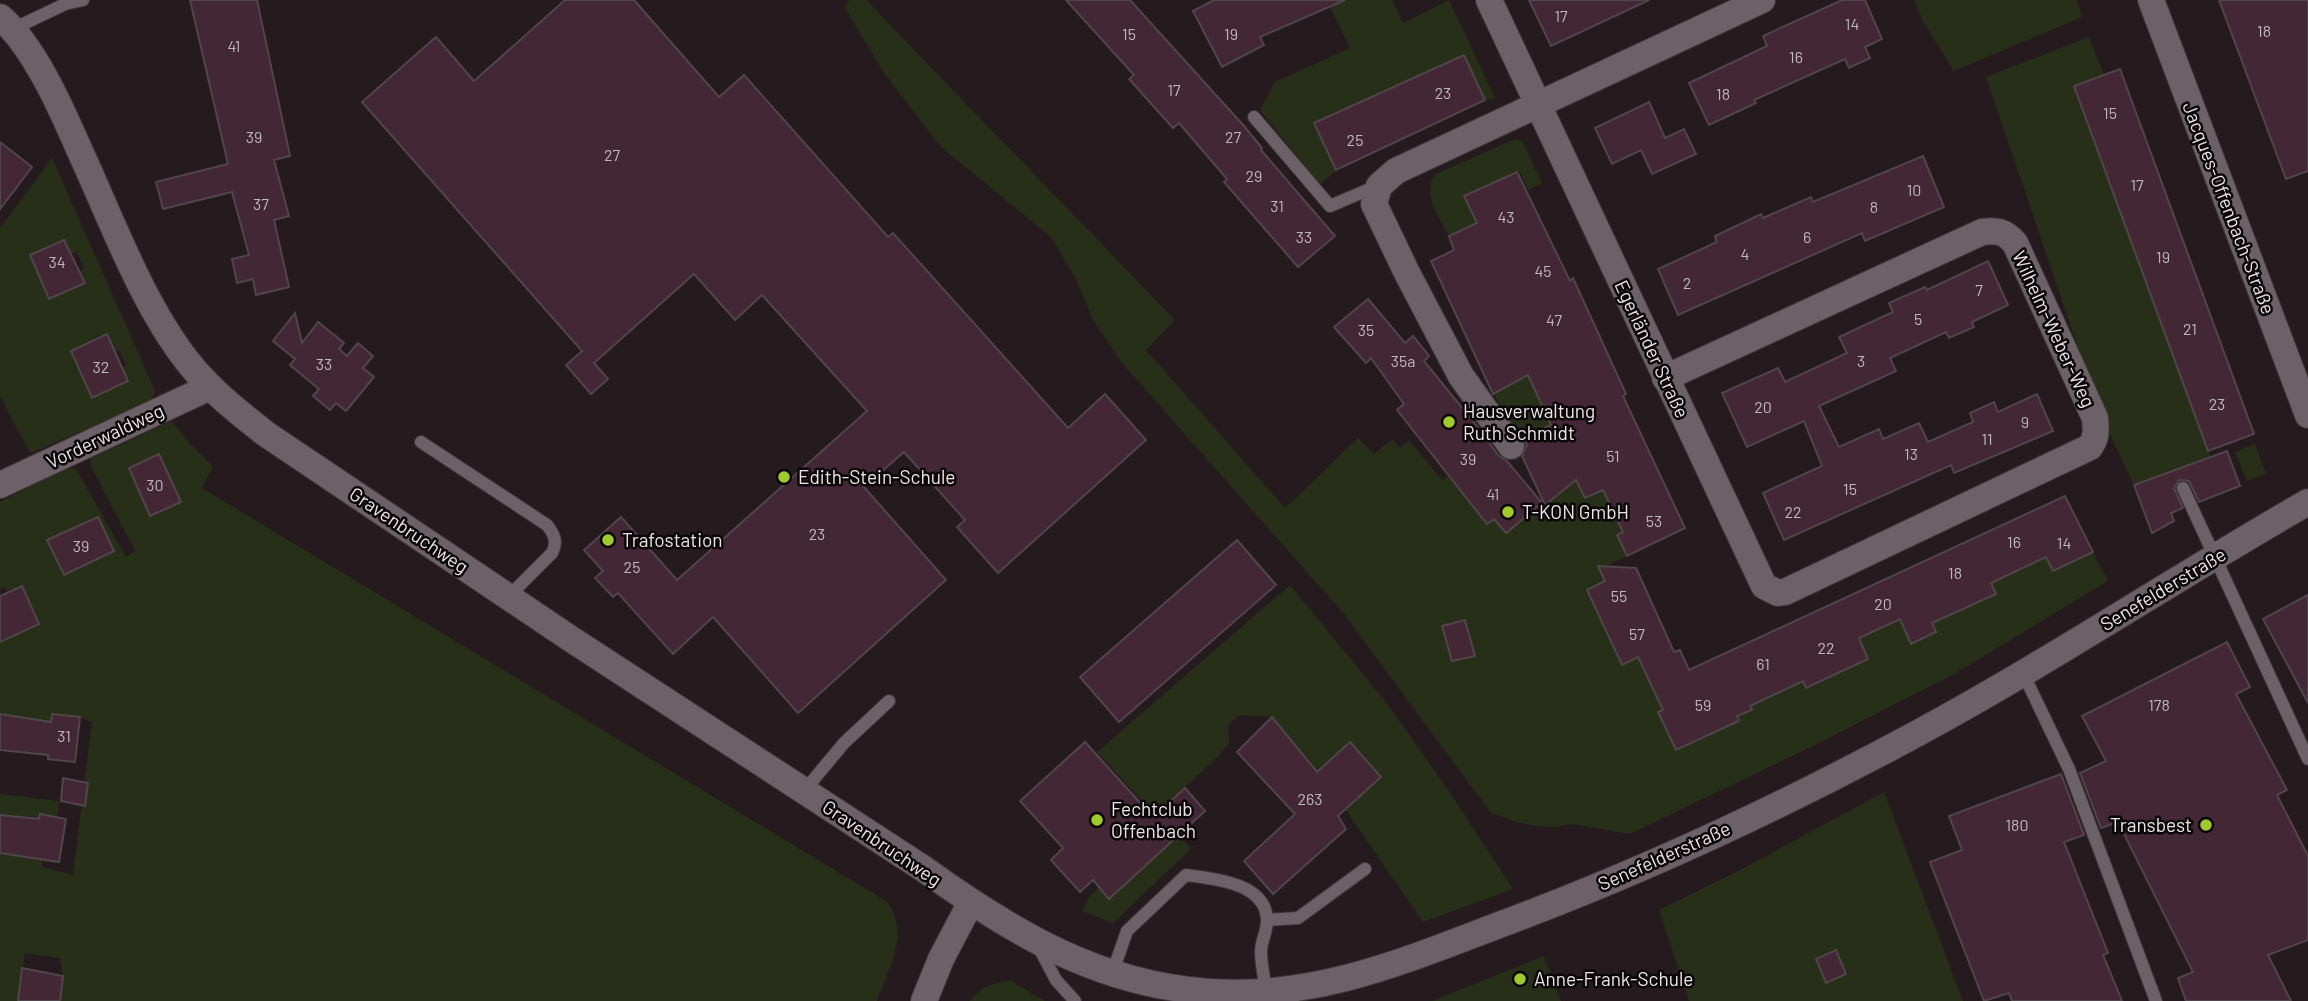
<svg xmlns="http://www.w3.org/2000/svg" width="2308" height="1001" font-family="Barlow,sans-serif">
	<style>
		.green { fill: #272f19; fill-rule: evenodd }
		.building { fill: #442735; stroke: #50454a; stroke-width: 2 }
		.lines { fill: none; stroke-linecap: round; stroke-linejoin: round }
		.lane-casing { stroke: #3e373a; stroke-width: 14 }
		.street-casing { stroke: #3e373a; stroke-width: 28 }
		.lane { stroke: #6c6166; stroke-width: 12 }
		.street { stroke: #6c6166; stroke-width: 26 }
		.poi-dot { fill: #a0ca2c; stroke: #0b0709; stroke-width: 2.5 }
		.labels { text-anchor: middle; stroke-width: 5; stroke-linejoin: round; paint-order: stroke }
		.number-label { font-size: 16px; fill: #c2b6bb }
		.street-label { font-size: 19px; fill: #ece5e8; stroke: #0b0709 }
		.poi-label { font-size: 19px; fill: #ece5e8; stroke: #0b0709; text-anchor: start }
	</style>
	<rect width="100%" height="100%" fill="#251b1f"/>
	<g class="green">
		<polygon points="849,0 866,0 1175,320 1146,350 1285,508 1358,438 1374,454 1392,439 1400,448 1409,440 1442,480 1448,476 1487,524 1494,519 1505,533 1532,512 1548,504 1523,453 1549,441 1543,429 1518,441 1494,394 1508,386 1500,373 1515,350 1528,376 1555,363 1572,472 1584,498 1603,490 1608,501 1616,498 1630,529 1618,535 1627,556 1600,569 1605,581 1587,590 1622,665 1670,643 1688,698 1658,712 1676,750 1739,721 1737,716 1751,710 1743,692 1802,678 1806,687 1868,659 1859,638 1895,609 1911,644 1935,632 1919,595 1991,583 2046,557 2053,571 2093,552 2108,581 1956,673 1817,744 1630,834 1571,824 1556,827 1534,826 1513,821 1491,813 1344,614 1122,363 1093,320 1077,281 1051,237 941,147 884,73 845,8"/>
		<polygon points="1327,0 1392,0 1403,23 1449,0 1495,98 1485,100 1401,85 1390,88 1315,123 1336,170 1320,185 1260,110 1275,82 1350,48"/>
		<polygon points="1914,0 2077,0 2082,17 1954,71 1924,23"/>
		<polygon points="2089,37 2104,75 2075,86 2211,457 2134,485 2102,418 1986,77"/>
		<path d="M1515,139L1522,141L1542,183L1528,190L1519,171L1465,196L1477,223L1449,236C1440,217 1420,193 1436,174Z"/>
		<path d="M52,158L155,391L151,402L30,453L0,396V228ZM64,240L70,254L77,252L84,269L80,272L85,283L49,299L30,255ZM106,335L115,351L119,350L126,365L122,368L128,381L92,398L71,351Z"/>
		<path d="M172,421L189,443L213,467L202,488L886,901C912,932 888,969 877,1001H60L63,976L60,958L25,953L18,1001H0V851L4,816L0,815V794L59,801L57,817L41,814L42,867L73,875L92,722L80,717L48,754L0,714V637L2,641L39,624L22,586L8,593L5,587L0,589V502L67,468L76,469L126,557L135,551L91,466L90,459ZM159,454L181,501L150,516L129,468ZM98,518L114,551L64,575L48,540Z"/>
		<polygon points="2255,444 2266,474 2247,481 2235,452"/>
		<polygon points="1290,585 1389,706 1453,797 1513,889 1423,922 1345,809 1350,743 1327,763 1324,781 1272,717 1240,715 1228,724 1229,743 1213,762 1154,814 1097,752"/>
		<polygon points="1884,792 1963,1001 1689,1001 1659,910 1742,869"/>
		<polygon points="1179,835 1191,849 1113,923 1082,911 1089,897 1099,887 1109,898"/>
		<polygon points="1544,956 1561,1001 1432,1001"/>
		<path d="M1011,981L1045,1001H970C982,986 992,983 1011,981Z"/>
	</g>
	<g class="building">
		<polygon points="190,0 257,0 290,156 274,160 289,216 274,220 289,287 256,295 253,279 237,283 232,259 249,255 232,192 163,209 156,182 228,164"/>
		<polygon points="565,0 634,0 719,97 744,75 888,237 893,233 1068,428 1105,394 1146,440 998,573 957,527 965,520 904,452 864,487 946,580 798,713 713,617 673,654 618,593 613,597 595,578 603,571 584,550 621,517 677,580 867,411 762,295 735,320 694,274 594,363 608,379 591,394 566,365 582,351 362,102 436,37 474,81"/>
		<polygon points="1066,0 1130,0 1244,126 1262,148 1261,150 1335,236 1298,267 1224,182 1227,179 1179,123 1173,128 1129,79 1134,75"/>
		<polygon points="1214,0 1345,0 1260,37 1264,45 1222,67 1193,11"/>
		<polygon points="1529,0 1649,0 1551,46"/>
		<polygon points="1842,0 1865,0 1882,39 1865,47 1870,58 1849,68 1845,59 1754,100 1756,103 1709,125 1689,83 1767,46 1763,36"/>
		<polygon points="2219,0 2308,0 2308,171 2286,179"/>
		<polygon points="1464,55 1485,100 1336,170 1314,123"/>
		<polygon points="2120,69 2254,434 2208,451 2074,86"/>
		<polygon points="1649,102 1665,138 1684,129 1696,154 1652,174 1641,150 1612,164 1595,128"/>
		<polygon points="0,142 32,167 0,209"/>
		<polygon points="1923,156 1944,207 1865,241 1862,233 1678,315 1658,269 1717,242 1715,236 1761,214 1763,218 1811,197 1813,202"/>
		<polygon points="1517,172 1570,281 1573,278 1626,394 1623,396 1685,528 1627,556 1617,535 1623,532 1603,490 1585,498 1576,480 1545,505 1522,456 1527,445 1524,438 1551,425 1528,375 1493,394 1431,261 1454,250 1449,236 1477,223 1464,196"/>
		<polygon points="64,240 85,283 49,299 30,255"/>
		<polygon points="1988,261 2008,305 1972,322 1974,327 1949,338 1946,332 1890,358 1896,371 1819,406 1839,447 1879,429 1883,439 1919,423 1928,442 1973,422 1970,413 1994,402 1998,412 2037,394 2053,431 1954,473 1951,465 1784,540 1763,493 1822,466 1804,421 1747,447 1722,393 1778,368 1785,382 1847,353 1839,337 1893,312 1889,303 1925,287 1927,290"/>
		<polygon points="1368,299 1405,343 1413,336 1429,356 1424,361 1477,426 1498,455 1507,461 1542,503 1506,533 1494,519 1487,524 1397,410 1404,404 1371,358 1366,363 1334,327"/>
		<polygon points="295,313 302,343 318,322 344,343 339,349 347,356 358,343 373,356 363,368 374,377 346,411 336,403 330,410 313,396 319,389 290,365 295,359 273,341"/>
		<polygon points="107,334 128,381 92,398 71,351"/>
		<polygon points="2227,451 2240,486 2199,502 2189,481 2179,480 2174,488 2183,508 2171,513 2174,521 2152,533 2134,485"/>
		<polygon points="159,454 181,502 150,516 129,468"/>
		<polygon points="2065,496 2093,552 2053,571 2046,557 1991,583 1996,594 1932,623 1936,632 1911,644 1900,619 1859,638 1868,659 1806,688 1803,681 1750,706 1752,710 1737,716 1739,721 1676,750 1658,712 1663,710 1638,657 1622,665 1587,590 1605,581 1598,566 1636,568 1674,652 1680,650 1689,670"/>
		<polygon points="98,517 114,551 64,575 47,540"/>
		<polygon points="1237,540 1276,585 1119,722 1080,677"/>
		<polygon points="22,586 39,624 0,642 0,596"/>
		<polygon points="2308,595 2308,703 2263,619"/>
		<polygon points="1465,620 1475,656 1452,661 1442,626"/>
		<polygon points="2227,642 2250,687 2236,694 2287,790 2277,795 2308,856 2308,940 2268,955 2291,1001 2186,1001 2178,978 2193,972 2118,822 2101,828 2080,773 2106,761 2082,716"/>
		<polygon points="0,714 51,722 52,714 80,717 75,762 48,759 48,755 0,750"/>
		<polygon points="1272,717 1317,772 1350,742 1381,777 1338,816 1346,829 1273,894 1244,861 1295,814 1237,752"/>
		<polygon points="1085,742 1153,817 1185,788 1205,811 1109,899 1093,880 1080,892 1051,860 1063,848 1020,801"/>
		<polygon points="2061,774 2084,835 2064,842 2108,953 2103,955 2122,1001 2012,1001 2009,993 1984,1001 1930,862 1962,850 1949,816"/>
		<polygon points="63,778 88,783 85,806 61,801"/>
		<polygon points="40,814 66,819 59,862 0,853 0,815 39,819"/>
		<polygon points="1836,950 1846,974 1826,983 1816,959"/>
		<polygon points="22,968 63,976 60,1001 18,1001"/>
	</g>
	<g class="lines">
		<g class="lane-casing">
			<g id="lane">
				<polyline points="13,29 65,4 83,0"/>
				<polyline points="1254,117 1330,206 1377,186"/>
				<path d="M421,442L547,525C554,534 558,542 552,553L508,597"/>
				<polyline points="2183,488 2308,759"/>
				<polyline points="2023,673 2069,769 2156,1001"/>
				<polyline points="804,791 844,743 889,701"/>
				<polyline points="1267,920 1298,918 1365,869"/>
				<polyline points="1038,946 1056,980 1075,1001"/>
				<path d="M1112,974L1127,931L1186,875C1213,879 1265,882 1267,919C1268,929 1261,941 1261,951C1261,964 1264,977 1266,990"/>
			</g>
		</g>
		<g class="street-casing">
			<g id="street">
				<path d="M1489,0L1764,586L1778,593L1785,592L2090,447C2097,437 2096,430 2095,418L2015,243C2004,231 1997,230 1982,232L1665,378"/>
				<polyline points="2151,0 2308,415"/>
				<path d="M0,17C34,46 61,108 79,149C111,218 141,302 188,362C210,390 238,412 266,434L571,639L924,869C1012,932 1097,984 1209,992C1315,999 1402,962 1499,925C1642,872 1783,806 1918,733C2051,661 2177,577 2308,502"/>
				<polyline points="1511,446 1461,376 1407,273 1374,204 1379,186 1396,171 1762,0"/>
				<polyline points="0,485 210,387"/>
				<polyline points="924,1001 941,959 971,902"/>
			</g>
		</g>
		<use href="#lane" class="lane"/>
		<use href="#street" class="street"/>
	</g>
	<g class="poi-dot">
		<circle cx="1449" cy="422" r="7"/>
		<circle cx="784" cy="477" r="7"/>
		<circle cx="1508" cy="512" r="7"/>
		<circle cx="608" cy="540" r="7"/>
		<circle cx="1097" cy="820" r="7"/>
		<circle cx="2206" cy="825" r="7"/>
		<circle cx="1520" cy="979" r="7"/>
	</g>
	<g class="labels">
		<g class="number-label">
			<text x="1561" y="22">17</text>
			<text x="1852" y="30">14</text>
			<text x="2264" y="37">18</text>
			<text x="1129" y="40">15</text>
			<text x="1231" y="40">19</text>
			<text x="234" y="52">41</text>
			<text x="1796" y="63">16</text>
			<text x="1174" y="96">17</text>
			<text x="1443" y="99">23</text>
			<text x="1723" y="100">18</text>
			<text x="2110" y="119">15</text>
			<text x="254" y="143">39</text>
			<text x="1233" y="143">27</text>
			<text x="1355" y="146">25</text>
			<text x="612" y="161">27</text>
			<text x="1254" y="182">29</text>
			<text x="2137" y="191">17</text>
			<text x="1914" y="196">10</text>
			<text x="261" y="210">37</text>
			<text x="1277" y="212">31</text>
			<text x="1874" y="213">8</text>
			<text x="1506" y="223">43</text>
			<text x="1304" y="243">33</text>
			<text x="1807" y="243">6</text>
			<text x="1745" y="260">4</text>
			<text x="2163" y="263">19</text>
			<text x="57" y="268">34</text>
			<text x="1543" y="277">45</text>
			<text x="1687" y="289">2</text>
			<text x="1979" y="296">7</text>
			<text x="1918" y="325">5</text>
			<text x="1554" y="326">47</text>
			<text x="2190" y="335">21</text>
			<text x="1366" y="336">35</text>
			<text x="1403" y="367">35a</text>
			<text x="1861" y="367">3</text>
			<text x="324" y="370">33</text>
			<text x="101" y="373">32</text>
			<text x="2217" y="410">23</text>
			<text x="1763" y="413">20</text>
			<text x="2025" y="428">9</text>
			<text x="1987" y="445">11</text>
			<text x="1911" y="460">13</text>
			<text x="1613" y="462">51</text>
			<text x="1468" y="465">39</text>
			<text x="155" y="491">30</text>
			<text x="1850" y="495">15</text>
			<text x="1493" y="500">41</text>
			<text x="1793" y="518">22</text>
			<text x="1654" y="527">53</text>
			<text x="817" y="540">23</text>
			<text x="2014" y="548">16</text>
			<text x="2064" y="549">14</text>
			<text x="81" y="552">39</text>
			<text x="632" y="573">25</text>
			<text x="1955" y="579">18</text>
			<text x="1619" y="602">55</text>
			<text x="1883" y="610">20</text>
			<text x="1637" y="640">57</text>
			<text x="1826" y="654">22</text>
			<text x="1763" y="670">61</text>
			<text x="1703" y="711">59</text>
			<text x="2159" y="711">178</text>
			<text x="64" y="742">31</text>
			<text x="1310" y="805">263</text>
			<text x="2017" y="831">180</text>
		</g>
		<g class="street-label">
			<text transform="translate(2229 208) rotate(69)" y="7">Jacques-Offenbach-Straße</text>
			<text transform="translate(2054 329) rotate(65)" y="7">Wilhelm-Weber-Weg</text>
			<text transform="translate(1652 349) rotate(65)" y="7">Egerländer Straße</text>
			<text transform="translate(105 436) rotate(-25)" y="7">Vorderwaldweg</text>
			<text transform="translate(409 530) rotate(34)" y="7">Gravenbruchweg</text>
			<text transform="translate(2163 589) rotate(-31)" y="7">Senefelderstraße</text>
			<text transform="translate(882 843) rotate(34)" y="7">Gravenbruchweg</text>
			<text transform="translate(1664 856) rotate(-24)" y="7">Senefelderstraße</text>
		</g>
		<g class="poi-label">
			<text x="1463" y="418">Hausverwaltung<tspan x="1463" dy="22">Ruth Schmidt</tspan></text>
			<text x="798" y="484">Edith-Stein-Schule</text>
			<text x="1522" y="519">T-KON GmbH</text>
			<text x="622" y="547">Trafostation</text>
			<text x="1111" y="816">Fechtclub<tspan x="1111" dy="22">Offenbach</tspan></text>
			<text x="2192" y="832" text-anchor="end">Transbest</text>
			<text x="1534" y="986">Anne-Frank-Schule</text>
		</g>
	</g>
</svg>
